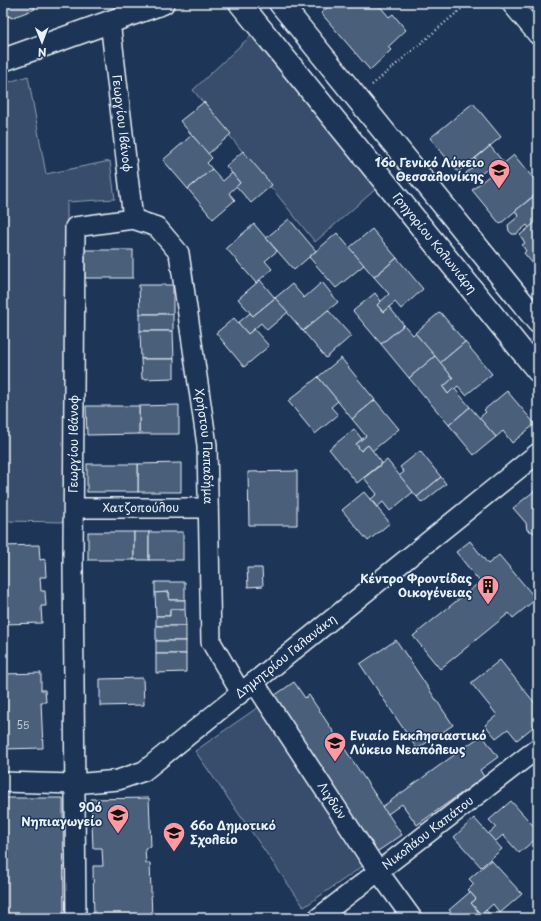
<svg xmlns="http://www.w3.org/2000/svg" width="541" height="921" font-family="'Playpen Sans',sans-serif">
	<style>
		.green { fill: #374d6c; stroke: #909fb2 }
		.building { fill: #495e7a; stroke: #e8f1f8 }
		.lines { fill: none; stroke-linecap: round; stroke-linejoin: round }
		.minor-casing { stroke: #e8f1f8; stroke-width: 22 }
		.major-casing { stroke: #e8f1f8; stroke-width: 25 }
		.path { stroke: #e8f1f8; stroke-width: 2.5; stroke-dasharray: 1 3; stroke-linecap: butt }
		.minor { stroke: #1d3557; stroke-width: 19 }
		.major { stroke: #1d3557; stroke-width: 22 }
		.labels { text-anchor: middle; stroke-width: 3; stroke-linejoin: round; paint-order: stroke }
		.number-label { font-size: 10px; fill: #c0ccd8 }
		.street-label { font-size: 12px; fill: #e8f1f8; stroke: #1d3557 }
		.poi-label { font-size: 12px; font-weight: bold; fill: #e8f1f8; stroke: #1d3557; text-anchor: end }
	</style>
	<rect width="100%" height="100%" fill="#1d3557"/>
	<filter id="ink" filterUnits="userSpaceOnUse"><feTurbulence type="fractalNoise" baseFrequency=".025" numOctaves="2"/><feDisplacementMap in="SourceGraphic" scale="8" xChannelSelector="R" yChannelSelector="G"/><feConvolveMatrix kernelMatrix="1 2 1 2 8 2 1 2 1" color-interpolation-filters="sRGB"/></filter>
	<g filter="url(#ink)">
		<g class="green">
			<polygon points="260,27 385,181 315,242 193,90"/>
			<polygon points="28,76 46,174 110,161 115,199 67,202 67,522 3,521 3,84"/>
			<polygon points="264,703 373,859 304,907 195,751"/>
		</g>
		<g class="building">
			<polygon points="3,3 33,3 35,9 11,18 10,16 3,18"/>
			<polygon points="333,3 377,3 389,17 393,14 406,30 388,47 391,50 370,70 321,13"/>
			<polygon points="204,102 231,134 208,154 180,121"/>
			<polygon points="473,103 501,137 458,172 430,138"/>
			<polygon points="192,135 212,158 207,163 212,169 188,189 163,160"/>
			<polygon points="490,146 504,163 490,175 486,170 472,181 468,181 466,173 478,163 475,159"/>
			<polygon points="243,151 272,185 251,203 236,186 240,183 226,166"/>
			<polygon points="514,155 538,184 538,192 500,224 472,190"/>
			<polygon points="212,169 223,181 232,173 240,183 229,193 235,200 213,219 188,189"/>
			<polygon points="534,196 538,201 538,220 529,228 527,225 516,234 512,234 509,231 508,225 519,216 515,211"/>
			<polygon points="289,219 316,251 294,270 266,238"/>
			<polygon points="538,220 538,270 524,253 526,251 522,245 525,243 520,235"/>
			<polygon points="254,224 277,251 265,261 272,269 256,283 226,248"/>
			<polygon points="372,229 397,258 374,277 349,248"/>
			<polygon points="337,233 364,265 336,288 309,257"/>
			<rect x="85" y="250" width="48" height="28"/>
			<polygon points="397,258 423,289 401,309 395,302 383,312 377,305 389,294 374,277"/>
			<polygon points="260,280 275,298 253,316 238,299"/>
			<polygon points="322,282 338,302 303,331 275,298 292,284 304,298"/>
			<polygon points="139,285 173,285 173,314 140,314"/>
			<polygon points="375,293 381,301 377,305 383,312 389,307 404,325 381,344 353,311"/>
			<polygon points="275,298 288,312 267,330 261,323 248,334 238,323 250,313 253,316"/>
			<polygon points="328,310 351,336 326,358 303,331"/>
			<polygon points="440,312 465,342 440,363 415,333"/>
			<rect x="140" y="314" width="33" height="17"/>
			<polygon points="234,318 248,334 254,329 269,346 244,367 216,333"/>
			<polygon points="404,325 413,335 415,333 435,356 409,378 381,344"/>
			<polygon points="140,331 173,331 174,359 141,359"/>
			<polygon points="465,342 492,374 466,395 458,386 448,394 443,387 453,378 440,363"/>
			<polygon points="435,356 453,378 443,387 448,394 454,388 470,407 449,425 409,378"/>
			<polygon points="341,358 375,400 352,419 318,377"/>
			<polygon points="141,359 174,359 174,378 142,379"/>
			<polygon points="318,377 338,401 331,407 338,415 315,434 288,401"/>
			<polygon points="507,391 535,424 512,443 503,431 496,437 479,418 486,412 484,410"/>
			<polygon points="375,400 399,429 372,451 368,445 361,451 356,444 366,436 352,419"/>
			<polygon points="179,405 179,434 139,434 139,406"/>
			<polygon points="86,406 139,406 139,434 87,435"/>
			<polygon points="470,407 496,437 474,455 449,425"/>
			<polygon points="354,429 362,439 356,444 361,451 368,445 382,463 357,483 329,449"/>
			<polygon points="420,451 441,477 417,497 399,476 404,472 400,467"/>
			<polygon points="387,460 413,492 390,511 383,502 377,507 371,499 377,494 364,478"/>
			<polygon points="181,463 181,492 138,492 138,464"/>
			<rect x="87" y="464" width="51" height="28"/>
			<polygon points="297,471 297,525 249,525 248,472"/>
			<polygon points="441,477 446,484 422,503 417,497"/>
			<polygon points="538,488 538,537 533,532 527,530 526,523 513,508"/>
			<polygon points="364,492 390,523 368,541 342,510"/>
			<rect x="88" y="532" width="46" height="28"/>
			<rect x="134" y="532" width="15" height="28"/>
			<rect x="149" y="532" width="34" height="28"/>
			<polygon points="470,541 488,564 499,555 536,599 513,618 509,613 440,669 413,636 480,582 456,552"/>
			<polygon points="39,545 40,560 45,559 46,577 40,577 41,591 45,591 46,606 41,606 42,623 3,624 3,546"/>
			<polygon points="247,568 262,568 263,586 248,587"/>
			<polygon points="155,582 185,582 185,600 169,600 169,592 155,593"/>
			<polygon points="169,592 169,600 185,600 185,609 170,609 170,616 156,616 155,593"/>
			<polygon points="170,609 185,609 186,626 156,626 156,616 170,616"/>
			<rect x="156" y="626" width="30" height="15"/>
			<polygon points="396,640 453,725 417,749 360,664"/>
			<rect x="156" y="641" width="30" height="13"/>
			<polygon points="156,654 186,654 186,672 156,673"/>
			<polygon points="500,660 538,707 538,723 517,740 508,729 496,738 485,725 497,715 471,683"/>
			<polygon points="41,673 41,690 45,690 46,702 41,702 43,748 3,749 3,674"/>
			<polygon points="143,678 144,705 100,706 100,679"/>
			<polygon points="294,682 305,698 309,695 402,835 375,853 271,698"/>
			<polygon points="482,735 498,757 480,770 484,777 417,825 402,804 388,814 382,807"/>
			<polygon points="3,798 63,798 64,918 3,918"/>
			<polygon points="149,798 151,847 145,848 146,863 150,863 152,918 94,918 93,866 103,866 102,848 93,848 91,799"/>
			<polygon points="511,801 538,831 538,837 519,853 503,835 495,842 488,834 496,827 489,820"/>
			<polygon points="474,818 502,849 481,867 454,837"/>
			<polygon points="491,860 522,894 500,913 493,904 481,915 471,903 476,899 468,890 474,884 469,879"/>
			<polygon points="470,892 476,899 471,903 481,915 486,910 493,918 456,918 449,910"/>
		</g>
		<g class="lines">
			<g class="minor-casing">
				<g id="minor">
					<polyline points="511,3 538,35"/>
					<path id="s1" d="M110,21L133,219"/>
					<path id="s2" d="M74,508H208"/>
					<path id="s3" d="M254,682L378,871L412,918"/>
					<path id="s4" d="M3,782L74,784L118,780L144,771L538,453"/>
					<path id="s5" d="M76,918L73,562L75,227L133,219L157,227L179,253L207,445L211,642L241,693"/>
					<path id="s6" d="M318,918L538,748"/>
				</g>
			</g>
			<g class="major-casing">
				<g id="major">
					<path id="s7" d="M240,3L538,371"/>
					<polyline points="280,3 538,322"/>
					<polyline points="3,60 163,3"/>
				</g>
			</g>
			<polyline class="path" points="372,85 468,3"/>
			<use href="#minor" class="minor"/>
			<use href="#major" class="major"/>
		</g>
	</g>
	<defs>
		<g id="school-pin" transform="scale(1.15)"><path d="M0 17L-7.5 6A9.5 9.5 0 1 1 7.5 6Z" fill="#ff9aa2" stroke="#1d3557"/><path d="M0-5L7-2L0 1L-7-2ZM-4 1L0 2.5L4 1V4Q0 6-4 4Z" fill="#111"/></g>
		<g id="building-pin" transform="scale(1.15)"><path d="M0 17L-7.5 6A9.5 9.5 0 1 1 7.5 6Z" fill="#ff9aa2" stroke="#1d3557"/><path d="M-4-6H4V6H1V3H-1V6H-4ZM-2.5-4.3h1.7v1.8h-1.7ZM.8-4.3h1.7v1.8H.8ZM-2.5-1h1.7V.8h-1.7ZM.8-1h1.7V.8H.8Z" fill="#111"/></g>
	</defs>
	<g fill-rule="evenodd">
		<use href="#school-pin" x="499" y="170"/>
		<use href="#building-pin" x="488" y="586"/>
		<use href="#school-pin" x="335" y="743"/>
		<use href="#school-pin" x="118" y="815"/>
		<use href="#school-pin" x="174" y="833"/>
	</g>
	<g class="labels">
		<g class="number-label">
			<text x="23" y="729">55</text>
		</g>
		<g class="street-label">
			<text dy="4" stroke="none"><textPath href="#s1" startOffset="103">Γεωργίου Ιβάνοφ</textPath></text>
			<text dy="4" stroke="none"><textPath href="#s7" startOffset="309">Γρηγορίου Κολωνιάρη</textPath></text>
			<text dy="4" stroke="none"><textPath href="#s5" startOffset="474">Γεωργίου Ιβάνοφ</textPath></text>
			<text dy="4" stroke="none"><textPath href="#s5" startOffset="1004">Χρήστου Παπαδήμα</textPath></text>
			<text dy="4" stroke="none"><textPath href="#s2" startOffset="67">Χατζοπούλου</textPath></text>
			<text dy="4" stroke="none"><textPath href="#s4" startOffset="325">Δημητρίου Γαλανάκη</textPath></text>
			<text dy="4" stroke="none"><textPath href="#s3" startOffset="142">Λιγδών</textPath></text>
			<text dy="4" stroke="none"><textPath href="#s6" startOffset="139">Νικολάου Καπάτου</textPath></text>
		</g>
		<g class="poi-label">
			<text x="484" y="167">16ο Γενικό Λύκειο<tspan x="484" dy="14">Θεσσαλονίκης</tspan></text>
			<text x="472" y="583">Κέντρο Φροντίδας<tspan x="472" dy="14">Οικογένειας</tspan></text>
			<text x="350" y="740" text-anchor="start">Ενιαίο Εκκλησιαστικό<tspan x="350" dy="14">Λύκειο Νεαπόλεως</tspan></text>
			<text x="102" y="812">90ό<tspan x="102" dy="14">Νηπιαγωγείο</tspan></text>
			<text x="190" y="830" text-anchor="start">66ο Δημοτικό<tspan x="190" dy="14">Σχολείο</tspan></text>
		</g>
	</g>
	<rect width="541" height="921" fill="none" stroke="#1d3557" stroke-width="16"/>
	<rect x="8" y="8" width="525" height="905" fill="none" stroke="#e8f1f8" stroke-width="1.5" filter="url(#ink)"/>
	<g transform="translate(42 42) rotate(179)" stroke="#1d3557" stroke-width="3" paint-order="stroke">
	<path d="M0-3L7 15L0 10L-7 15Z" fill="#e8f1f8"/>
	<text y="-6" font-size="11" font-weight="bold" text-anchor="middle" fill="#e8f1f8">N</text>
	</g>
</svg>
